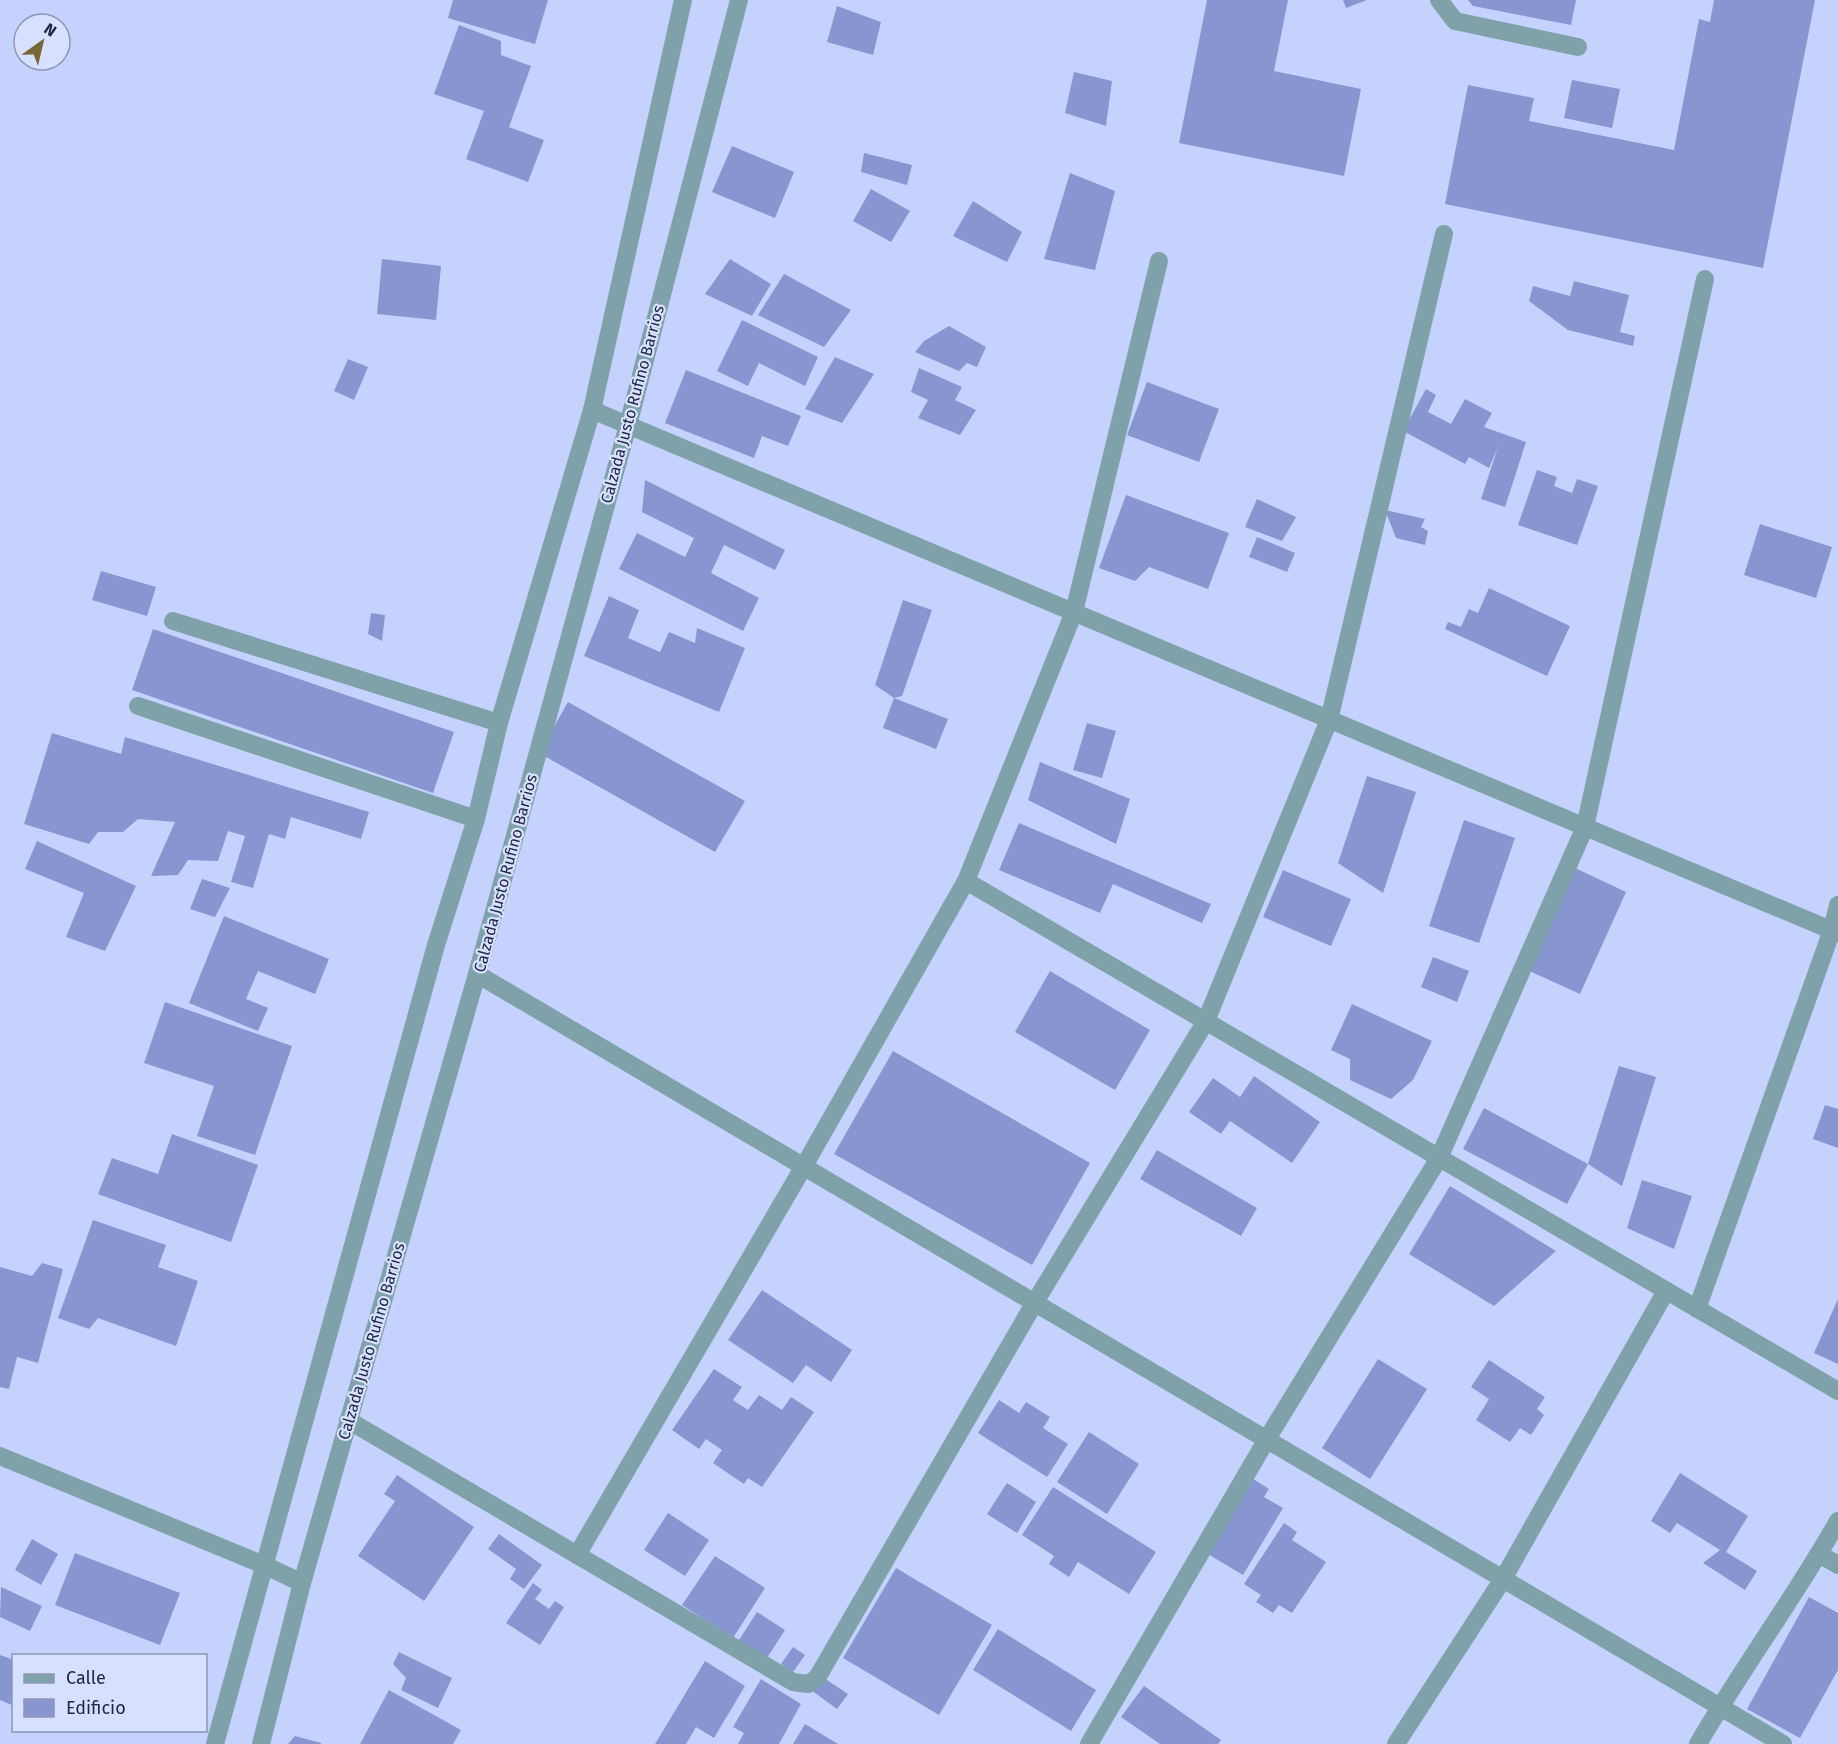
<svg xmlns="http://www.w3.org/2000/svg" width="1838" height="1744" font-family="'Fira Sans',sans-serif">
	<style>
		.building { fill: #8796d1 }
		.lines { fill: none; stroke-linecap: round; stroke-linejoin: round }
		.minor { stroke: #7fa2aa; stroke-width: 18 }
		.labels { text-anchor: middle; stroke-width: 4.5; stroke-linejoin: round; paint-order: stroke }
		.street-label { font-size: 16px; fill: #212844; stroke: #d7e0fe }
	</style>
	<rect width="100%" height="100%" fill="#c6d2fe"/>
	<g class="building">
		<polygon points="453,0 548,0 535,44 448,18"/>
		<polygon points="1207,0 1288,0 1274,71 1361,89 1344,176 1179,143"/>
		<polygon points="1343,0 1367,0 1346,8"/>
		<polygon points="1468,0 1576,0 1571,25 1473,6"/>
		<polygon points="1714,0 1815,0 1763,268 1445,204 1468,85 1534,98 1529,121 1674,150 1699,19 1710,22"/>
		<polygon points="837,6 881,22 873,55 827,42"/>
		<polygon points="459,25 501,41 501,55 531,66 509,127 544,140 528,182 466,159 484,111 434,94"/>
		<polygon points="1074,72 1112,81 1106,126 1065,113"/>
		<polygon points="1572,80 1620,89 1612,128 1564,118"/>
		<polygon points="732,146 794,172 775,218 712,192"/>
		<polygon points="864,153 912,165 907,185 861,172"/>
		<polygon points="1070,173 1115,191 1095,270 1044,259"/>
		<polygon points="871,189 910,211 891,242 853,221"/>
		<polygon points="973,201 1022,232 1007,262 953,236"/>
		<polygon points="382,259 441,266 436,320 377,314"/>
		<polygon points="730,259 771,284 752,316 705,294"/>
		<polygon points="784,274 851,310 824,347 758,315"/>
		<polygon points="1574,281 1629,295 1620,332 1635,336 1633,346 1568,330 1529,301 1533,286 1570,296"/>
		<polygon points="742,320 818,357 805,386 759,363 748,386 717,371"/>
		<polygon points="949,326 986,347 977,367 967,363 959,371 915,352 924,341"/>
		<polygon points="835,357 874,374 842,423 805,409"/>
		<polygon points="348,359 368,367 354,400 334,391"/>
		<polygon points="919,368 962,387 955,400 976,410 960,435 918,418 928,400 911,392"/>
		<polygon points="686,370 801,416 788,446 762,436 754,458 665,423"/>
		<polygon points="1147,382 1219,409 1199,462 1127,435"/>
		<polygon points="1426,389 1436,395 1428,412 1451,424 1465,399 1492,413 1484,427 1526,442 1505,507 1481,499 1498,447 1489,468 1469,457 1465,464 1403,431"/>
		<polygon points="1537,470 1557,477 1554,486 1572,493 1577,479 1598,486 1577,545 1518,525"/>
		<polygon points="645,480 785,550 775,570 724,545 711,573 759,598 743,631 619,569 637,533 685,557 694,538 642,512"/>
		<polygon points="1126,495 1229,533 1208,589 1149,567 1135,581 1099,568"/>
		<polygon points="1257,499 1296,517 1282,541 1245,527"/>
		<polygon points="1385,510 1425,519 1421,527 1428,531 1425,545 1396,538"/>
		<polygon points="1760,524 1832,547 1816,598 1744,575"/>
		<polygon points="1257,537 1295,553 1287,572 1249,557"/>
		<polygon points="101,571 156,587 147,616 92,600"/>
		<polygon points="1489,588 1570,626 1547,676 1445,629 1448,622 1461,627 1469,609 1478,613"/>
		<polygon points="609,596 639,610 628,638 660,652 669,632 695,643 697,628 745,648 719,712 584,656"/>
		<polygon points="903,600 932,610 902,696 894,698 875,685"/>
		<polygon points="371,613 385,615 382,641 368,634"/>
		<polygon points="153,629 454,732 433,793 132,690"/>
		<polygon points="894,698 948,719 936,749 883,728"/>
		<polygon points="568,702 745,801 715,852 539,753"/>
		<polygon points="1087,723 1116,731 1102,778 1073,770"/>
		<polygon points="52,733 121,754 125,737 369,812 361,839 291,817 285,839 269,834 253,888 231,882 245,836 228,831 218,861 188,860 178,875 151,876 175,822 138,819 123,832 98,832 89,844 24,824"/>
		<polygon points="1040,762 1130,799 1116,844 1028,800"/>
		<polygon points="1367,776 1416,792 1383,893 1338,863"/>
		<polygon points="1464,820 1515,838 1479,943 1429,926"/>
		<polygon points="1019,823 1211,904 1202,923 1113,884 1100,913 999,870"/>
		<polygon points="37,841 136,886 105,951 66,937 84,893 25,869"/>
		<polygon points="1571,866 1626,892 1580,994 1525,969"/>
		<polygon points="1283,870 1351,899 1331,946 1263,917"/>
		<polygon points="202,879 230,888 215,917 190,909"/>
		<polygon points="224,916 329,959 315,994 258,971 246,999 268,1008 258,1031 189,1003"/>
		<polygon points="1433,957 1469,971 1457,1002 1421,987"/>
		<polygon points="1050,971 1150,1030 1115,1090 1015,1032"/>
		<polygon points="165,1002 292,1046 255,1155 197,1136 214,1086 144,1063"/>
		<polygon points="1352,1004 1432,1041 1413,1080 1391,1099 1350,1080 1350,1059 1331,1050"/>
		<polygon points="893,1051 1090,1163 1032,1265 834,1154"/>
		<polygon points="1619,1066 1656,1077 1622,1186 1588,1164"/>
		<polygon points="1254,1076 1320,1122 1292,1163 1230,1121 1221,1134 1189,1112 1213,1078 1240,1097"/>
		<polygon points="1825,1105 1838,1109 1838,1148 1813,1139"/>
		<polygon points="1484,1108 1588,1164 1567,1204 1463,1149"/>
		<polygon points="172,1134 258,1165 231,1242 98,1194 112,1158 158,1174"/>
		<polygon points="1157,1150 1257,1208 1241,1236 1140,1179"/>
		<polygon points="1642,1180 1692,1196 1674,1249 1627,1228"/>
		<polygon points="1450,1186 1556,1251 1494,1306 1409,1254"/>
		<polygon points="93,1220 166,1245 158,1267 198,1281 176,1346 98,1318 89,1329 58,1318"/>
		<polygon points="42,1263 63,1269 38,1363 17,1357 9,1389 0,1387 0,1267 32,1276"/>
		<polygon points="762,1290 852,1350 831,1382 806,1365 793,1383 728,1340"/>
		<polygon points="1838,1299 1838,1364 1814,1353"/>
		<polygon points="1378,1359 1427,1389 1370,1479 1322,1448"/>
		<polygon points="1489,1360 1545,1397 1537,1409 1544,1415 1531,1435 1520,1428 1510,1442 1476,1420 1489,1399 1471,1387"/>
		<polygon points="714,1369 742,1387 733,1400 748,1410 759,1395 782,1410 791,1397 814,1412 762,1487 748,1478 744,1484 713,1463 722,1450 706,1439 699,1449 672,1430"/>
		<polygon points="999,1400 1019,1413 1026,1402 1050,1417 1043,1428 1068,1444 1047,1477 978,1433"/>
		<polygon points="1089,1432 1139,1464 1107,1514 1057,1482"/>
		<polygon points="1680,1473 1748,1516 1726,1552 1757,1571 1745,1590 1703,1563 1720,1550 1677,1523 1670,1533 1651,1521"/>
		<polygon points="397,1475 474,1527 424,1601 358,1556 395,1501 384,1494"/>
		<polygon points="1250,1477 1269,1489 1264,1497 1283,1508 1243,1575 1206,1553"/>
		<polygon points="1007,1483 1036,1502 1017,1533 987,1514"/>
		<polygon points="1053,1487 1156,1552 1129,1594 1078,1562 1069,1577 1049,1564 1054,1556 1022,1535"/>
		<polygon points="668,1513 709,1540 685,1576 644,1550"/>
		<polygon points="1284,1523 1297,1532 1292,1540 1326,1562 1292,1613 1279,1605 1273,1613 1256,1602 1261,1595 1244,1584"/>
		<polygon points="499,1534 542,1565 524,1589 510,1579 516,1569 488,1549"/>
		<polygon points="32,1539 58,1554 41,1585 15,1570"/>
		<polygon points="75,1553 180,1593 160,1645 55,1605"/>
		<polygon points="715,1556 765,1588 733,1638 682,1605"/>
		<polygon points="896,1568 992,1625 939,1715 843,1658"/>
		<polygon points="533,1583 542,1590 535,1599 549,1609 555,1601 564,1607 540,1645 506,1623"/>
		<polygon points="1,1587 42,1606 30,1631 0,1617"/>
		<polygon points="1809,1597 1838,1613 1838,1670 1800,1738 1747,1709"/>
		<polygon points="757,1612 785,1630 765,1661 737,1643"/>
		<polygon points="998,1629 1096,1690 1071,1731 973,1670"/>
		<polygon points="793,1647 805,1655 793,1672 781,1664"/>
		<polygon points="399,1652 452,1678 438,1708 401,1690 406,1678 393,1664"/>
		<polygon points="0,1655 14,1660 14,1706 0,1700"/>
		<polygon points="705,1661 745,1686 714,1738 696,1727 686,1744 655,1744"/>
		<polygon points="821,1676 848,1694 837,1709 811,1690"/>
		<polygon points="761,1679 801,1704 779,1744 738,1744 744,1733 733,1727"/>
		<polygon points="1144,1686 1221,1740 1218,1744 1160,1744 1121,1717"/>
		<polygon points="389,1690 461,1730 453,1744 360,1744"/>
		<polygon points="805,1724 838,1744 793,1744"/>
		<polygon points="295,1736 321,1743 321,1744 288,1744"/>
	</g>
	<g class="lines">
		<g class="minor">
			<polyline points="1439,0 1455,21 1578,47"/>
			<polyline points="592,410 1838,933"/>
			<polyline points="173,621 499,723"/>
			<polyline points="138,706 476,819"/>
			<polyline points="966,881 1838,1391"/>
			<polyline points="477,974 1783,1744"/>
			<polyline points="1697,1309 1832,930 1838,905"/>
			<polyline points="348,1420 793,1682 808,1684 817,1678 1035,1302 1206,1021 1329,720 1444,234"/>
			<polyline points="0,1456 264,1565 302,1583"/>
			<polyline points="1819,1554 1838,1565"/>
			<polyline points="577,1555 804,1166 966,881 1074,612 1159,261"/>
			<polyline points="215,1744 436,945 476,819 499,723 592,410 683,0"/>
			<polyline points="261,1744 302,1583 477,974 628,425 739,0"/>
			<polyline points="1089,1744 1267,1439 1439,1158 1585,827 1705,279"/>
			<polyline points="1396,1744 1503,1579 1666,1291"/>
			<path d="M1698,1744C1742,1668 1795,1597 1838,1521"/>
		</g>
	</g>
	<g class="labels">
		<g class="street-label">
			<text transform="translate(632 404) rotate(-75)" y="6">Calzada Justo Rufino Barrios</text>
			<text transform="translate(505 873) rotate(-75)" y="6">Calzada Justo Rufino Barrios</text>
			<text transform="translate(371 1341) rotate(-74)" y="6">Calzada Justo Rufino Barrios</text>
		</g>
	</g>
	<rect x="12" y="1654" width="195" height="78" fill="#d7e0fe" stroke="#8e96b4" stroke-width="1.5"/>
	<rect x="24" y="1674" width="30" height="9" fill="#7fa2aa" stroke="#8e96b4" stroke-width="1.5"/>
	<text x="66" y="1684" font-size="18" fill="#212844">Calle</text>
	<rect x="24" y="1699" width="30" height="18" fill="#8796d1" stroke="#8e96b4" stroke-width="1.5"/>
	<text x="66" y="1714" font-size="18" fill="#212844">Edificio</text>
	<g transform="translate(42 42) rotate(34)"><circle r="28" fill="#d7e0fe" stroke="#8e96b4" stroke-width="1.5"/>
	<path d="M0-4.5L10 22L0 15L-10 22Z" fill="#786836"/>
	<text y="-9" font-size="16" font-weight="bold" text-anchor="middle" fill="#212844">N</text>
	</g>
</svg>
